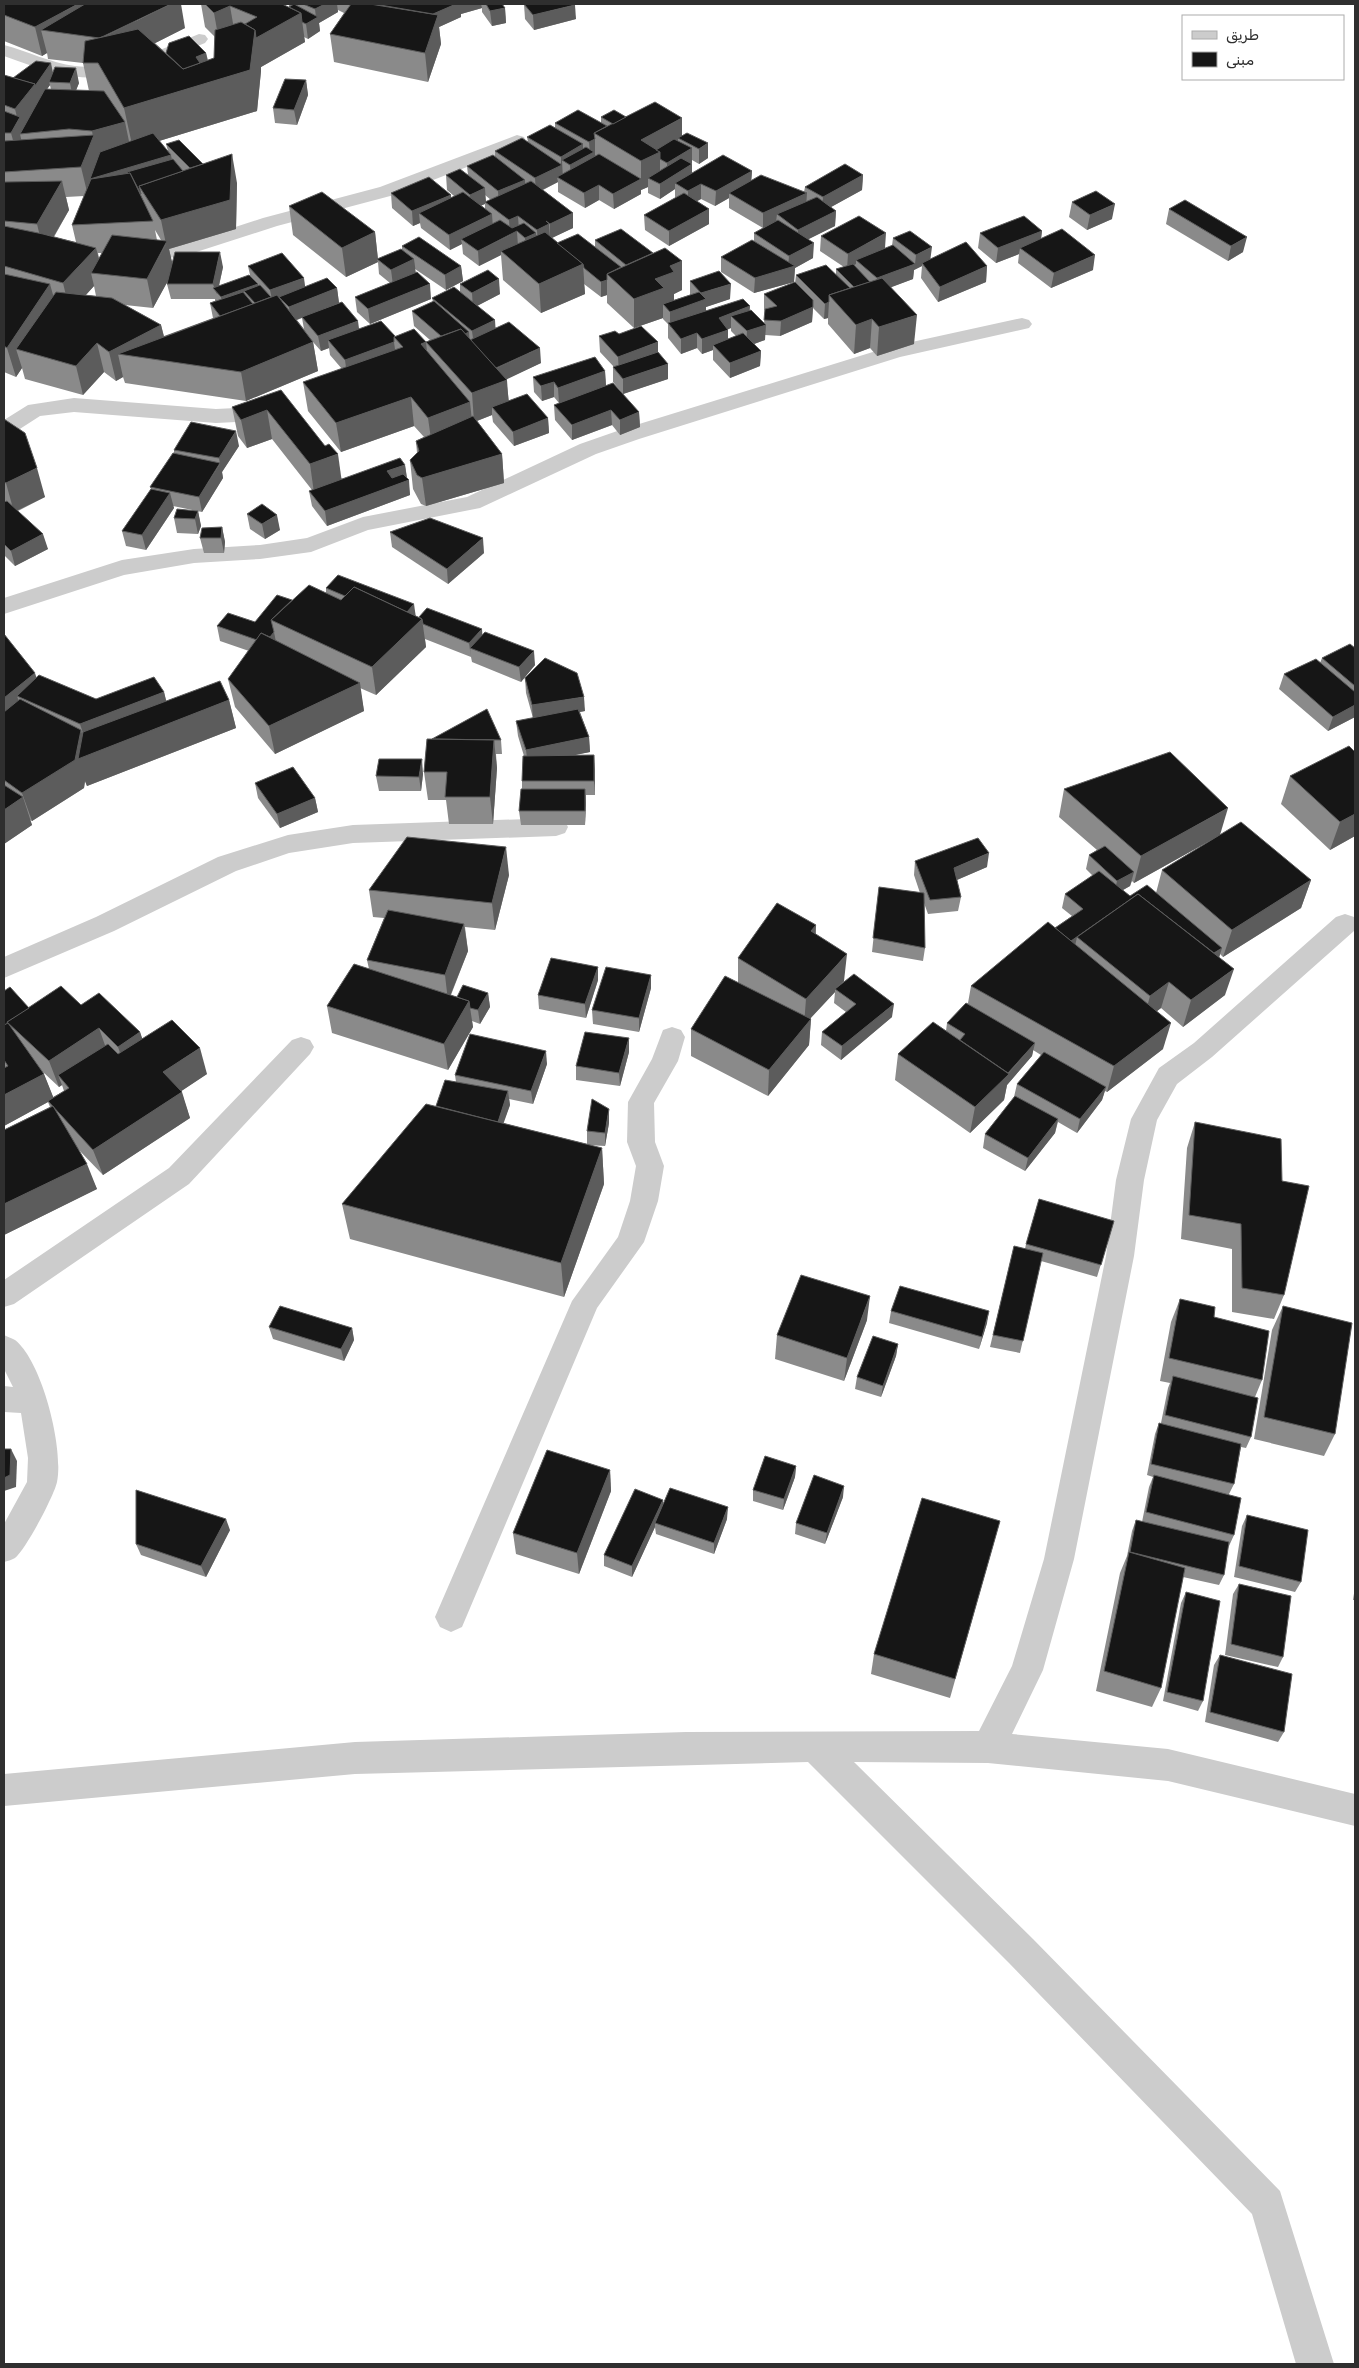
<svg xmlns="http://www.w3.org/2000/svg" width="1359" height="2368" font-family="Rubik,Vazirmatn,sans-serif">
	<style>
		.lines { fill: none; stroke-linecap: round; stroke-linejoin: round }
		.lane { fill: #ccc; fill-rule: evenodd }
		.street { fill: #ccc; fill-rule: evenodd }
		.wall { fill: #8a8a8a; fill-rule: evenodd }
		.shaded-wall { fill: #5c5c5c }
		.building { fill: #161616; stroke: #5c5c5c }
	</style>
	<rect width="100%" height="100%" fill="#fff"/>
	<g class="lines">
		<g class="lane">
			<polygon points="672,1027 681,1030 685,1037 678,1061 654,1103 655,1142 664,1166 658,1201 644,1242 597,1308 462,1627 451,1632 440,1627 435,1617 572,1301 618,1237 630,1201 636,1166 627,1142 628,1102 652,1059 663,1030"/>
			<polygon points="301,1037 310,1040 314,1047 310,1054 189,1184 14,1304 4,1307 4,1280 169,1168 292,1040"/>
		</g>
		<g class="street">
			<polygon points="199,34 205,35 208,39 205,43 161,61 155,60 152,56 155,52"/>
			<path d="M4,45C28,51 50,63 75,66C93,69 116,62 129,65L132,69L129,73C82,85 48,72 4,56Z"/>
			<polygon points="517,135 524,137 526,141 524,145 394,195 277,226 187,255 133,264 126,262 123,258 126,254 177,246 263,218 380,187"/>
			<polygon points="1022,318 1029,320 1032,324 1029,328 900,357 639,439 596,454 480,508 368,530 311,552 260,559 194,563 124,575 4,614 4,598 122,560 194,549 260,545 307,538 363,517 467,497 580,444 623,429 889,347"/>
			<polygon points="74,398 216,409 236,408 270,399 277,401 281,406 277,411 236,422 216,423 74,412 40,416 12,434 4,436 4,420 28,405"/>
			<polygon points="556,818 565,821 568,827 565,833 556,836 353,843 289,853 236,871 114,931 4,978 4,957 96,917 218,857 288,835 353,825"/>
			<polygon points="1345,914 1354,917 1354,931 1212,1057 1177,1084 1157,1120 1144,1180 1134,1256 1074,1559 1043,1670 1012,1734 1168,1749 1355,1794 1355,1826 1168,1781 988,1763 854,1762 1033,1939 1280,2191 1334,2364 1296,2364 1252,2214 1009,1963 808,1762 355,1774 4,1806 4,1774 355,1742 686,1732 979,1731 1012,1666 1044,1559 1106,1256 1116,1180 1131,1119 1159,1068 1194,1043 1336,917"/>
			<path d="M4,1335C7,1337 12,1338 15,1340C42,1361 64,1448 57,1482C54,1496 26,1549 15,1558C12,1560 7,1561 4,1562V1524L27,1482L28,1458L21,1413L4,1412V1386L13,1387L4,1369Z"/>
		</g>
	</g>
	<g class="wall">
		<path d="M4,4L185,28L155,43L166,53H206L208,60L214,58L215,37L205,27L201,4H282L289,7V4H370L380,5L383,4H502L505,8L506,23L492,26L482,12V8L461,14V17L439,27L441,44L428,82L334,62L330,34L344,13L338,10V12L319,23L320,31L308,39L304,37L305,42L261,67V71L257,111L159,141L168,151L166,144L237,183L236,229L169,249L172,263L223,267L219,286L250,275L248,266L305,287L337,288L339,303L323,309L359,329L426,342L430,340L414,326L412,311L433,302L432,298L460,292V284L500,294L477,306L496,328L541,363L506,379L509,401L548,418L549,433L514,446L493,422L492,415L477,421L502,454L504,483L426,506L421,504L413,489L410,460L417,453L416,441L424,437L414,426L341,452L308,411L303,382L342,369L330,355L329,348L321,351L313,342L318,371L246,401L125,383L123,377L116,381L104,372L83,395L25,379L22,368L16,377L4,372V75L13,78L53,73L79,83L76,90L89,91L83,63L48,59L47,53L42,56L4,41ZM50,85L51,90L47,89ZM84,196L72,225L76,242L54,237L69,210L66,197ZM155,230L161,240H157ZM98,253H102L99,258ZM168,280L167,284L171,299H215V301L210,303L213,318L164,336L161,325L125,305L153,308ZM94,286L96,296L86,295ZM302,318L304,329L297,320Z"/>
		<polygon points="524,4 576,19 534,30 525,19"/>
		<polygon points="306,80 308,95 297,125 275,123 273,108"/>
		<path d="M601,117H626L682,136L687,133L708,158L699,164L692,160V163H691L692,174L752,171L751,180L804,192L805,187L863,175L862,190L831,207L836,211L835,226L808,239L813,258L795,268L794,282L754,293L721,272V257L754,241V233L763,228L729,208V198L715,206L701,199L697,201L709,209V224L669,246L645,230L644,215L675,198V189L660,199L648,193V187L641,190V194L614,209L599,200L585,208L558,192V182L543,190L573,213V228L551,238L557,243L595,247V240L653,253L682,261V290L674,294V300L690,295V281L730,299L706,307V311L750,306L749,310L764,324L765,311L764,309V294L795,283L796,275H836V269L844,267L820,251L821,236L885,248L881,250L892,246L893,238L930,259L987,266L986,282L938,302L921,278L922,266L914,270L913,279L891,287L914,344L877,356L870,348L854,354L828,324V318L824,319L813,308L812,322L780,336L765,335V340L754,344L761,351L760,366L730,378L713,360V350L702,354L697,348L681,354L668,338V324L663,319V318L634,328L607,303V295L601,297L584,284L585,294L541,313L503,280L501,255L479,266L463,254L462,244L450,250L421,228L420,223L413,226L392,208L391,193L451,198L454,196L447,190L446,175H468L467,166L495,157V151L528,142L527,137L555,128V123H601ZM485,195L491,200L486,202ZM485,204V209L481,205ZM731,328V331L736,336L728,339V329Z"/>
		<polygon points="1072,202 1112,219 1087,230 1069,217"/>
		<polygon points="289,206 375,232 378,259 402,250 402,246 461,266 463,281 446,290 415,269 415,273 431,299 370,324 357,312 355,297 390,283 379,274 378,262 346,277 293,235"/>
		<polygon points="1169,209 1243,252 1228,261 1166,224"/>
		<polygon points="1042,231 1041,239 1093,270 1051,288 1018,263 1019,254 996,263 978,248 980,233"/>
		<polygon points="619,334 658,353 668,364 668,379 623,394 613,382 613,367 614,367 600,352 599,336"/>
		<polygon points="605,371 606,386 639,412 640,427 620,435 612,425 572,440 555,420 554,405 559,403 554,397 542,401 534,392 533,377"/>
		<polygon points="281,390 342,479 405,465 410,495 327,526 312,506 309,491 312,490 272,439 247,448 238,436 232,407"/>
		<polygon points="4,419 45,497 18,511 48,549 15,566 4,555"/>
		<polygon points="239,446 222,472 223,478 202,512 173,506 174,508 146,550 126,546 122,531 151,489 150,487 174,454 174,450"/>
		<polygon points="198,511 201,526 198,534 177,533 174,518"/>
		<polygon points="247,514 280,530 265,539 250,529"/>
		<polygon points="222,527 225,542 224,553 204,553 200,538"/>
		<polygon points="390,532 484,553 448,584 392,547"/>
		<polygon points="326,588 419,617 482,635 535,665 521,682 472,662 471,657 425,639 426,647 376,695 360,688 364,711 275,754 235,707 228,679 249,651 220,641 217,626 255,622 292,600 326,593"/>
		<polygon points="4,634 36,678 96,699 164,692 166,701 229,700 236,728 87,786 85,781 84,788 32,821 30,820 32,825 4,844"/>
		<polygon points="1355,648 1355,717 1328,731 1279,689 1284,674 1320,663 1322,658"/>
		<polygon points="525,678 585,711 580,712 589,737 590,752 573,755 594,755 595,795 586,795 585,825 521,825 519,811 522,789 522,781 524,756 518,736 516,721 533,718 526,693"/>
		<polygon points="427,739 501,740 502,754 496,754 497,768 493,824 449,824 446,800 428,800 424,772"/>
		<polygon points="1355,752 1355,836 1330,850 1281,804 1290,776"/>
		<polygon points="423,774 421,791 379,791 376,776"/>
		<polygon points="255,783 315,798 318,812 280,828 258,798"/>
		<path d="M1064,789L1220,835L1311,880L1301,908L1223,957L1220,954L1219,957L1225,995L1183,1027L1161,1008L1157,1011L1163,1049L1107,1092L1105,1091L1102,1100L1077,1133L1058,1122L1055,1133L1025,1171L983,1148L985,1134L1014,1097L1017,1084L1041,1055L1033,1050L1032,1056L1007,1085L1004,1100L970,1133L895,1080L898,1054L946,1031L947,1023L968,1003L971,986L1072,916L1062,908L1065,894L1093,876L1086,869L1089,855L1097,850L1059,817ZM1215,838L1162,870L1156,893L1130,896L1123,890L1130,886L1132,881L1134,883Z"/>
		<polygon points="915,861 987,867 957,880 961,897 958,911 928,914 924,903 925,948 923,961 872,952 879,887 920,893 914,875"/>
		<polygon points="509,875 495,930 465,927 468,951 451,995 457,997 488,993 490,1007 480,1024 472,1021 473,1027 448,1070 332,1033 327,1006 369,969 367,960 384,918 373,917 369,890"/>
		<polygon points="816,925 816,934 844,981 892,1017 841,1060 821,1045 822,1032 846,1012 834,1003 835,992 810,1019 811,1019 809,1045 768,1096 691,1056 691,1029 738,982 738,958"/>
		<polygon points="598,967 598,980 586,1018 539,1009 538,995"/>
		<polygon points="651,975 651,988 639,1032 593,1024 592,1010"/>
		<path d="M4,991L29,1008L81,1005L140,1032L142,1039L207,1074L181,1091L190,1118L103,1175L77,1148L97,1189L4,1235V1130L50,1107L48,1102L4,1126ZM43,1072L59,1087L62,1085L64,1091L53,1097Z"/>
		<polygon points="629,1052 620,1086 576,1080 576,1066"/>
		<polygon points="547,1064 533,1104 509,1099 510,1105 503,1123 587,1144 587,1131 609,1123 605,1146 588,1145 602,1148 604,1184 564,1297 350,1239 342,1204 436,1106 456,1082 455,1075"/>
		<polygon points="1195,1122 1284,1295 1274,1319 1232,1312 1232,1249 1181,1239 1187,1148"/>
		<polygon points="1114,1221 1097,1277 1041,1261 1020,1353 990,1347 1014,1246 1025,1249 1026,1244"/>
		<polygon points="1180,1299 1214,1317 1262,1380 1255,1397 1251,1437 1246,1448 1241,1447 1234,1484 1229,1494 1234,1535 1229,1546 1228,1546 1224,1575 1219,1585 1183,1577 1161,1688 1152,1707 1096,1691 1120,1573 1127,1556 1132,1531 1136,1520 1142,1522 1149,1487 1153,1477 1147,1475 1155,1434 1159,1423 1161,1423 1168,1388 1170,1383 1160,1381 1171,1322"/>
		<polygon points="1283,1306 1335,1434 1324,1456 1254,1439 1272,1330"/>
		<polygon points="891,1311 987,1323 979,1349 889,1323"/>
		<polygon points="867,1320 844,1381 775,1359 777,1335"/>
		<polygon points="269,1327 352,1328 354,1340 344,1361 273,1339"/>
		<polygon points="898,1344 896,1356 881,1397 855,1389 857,1377"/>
		<polygon points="796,1466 795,1477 783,1510 753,1501 753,1490"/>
		<polygon points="610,1470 611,1491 579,1574 516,1554 513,1533"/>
		<polygon points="843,1497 825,1544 795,1534 796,1523"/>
		<polygon points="663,1505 727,1519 714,1554 656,1534 655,1527 632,1577 604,1566 604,1555"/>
		<polygon points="1247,1515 1301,1582 1295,1592 1234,1577 1242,1526"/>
		<polygon points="1000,1521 950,1698 871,1674 874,1654"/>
		<polygon points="230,1530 206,1577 141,1555 136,1544"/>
		<polygon points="1239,1584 1283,1657 1278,1667 1225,1655 1233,1594"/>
		<polygon points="1355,1587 1355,1600 1353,1600"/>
		<polygon points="1186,1592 1203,1701 1198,1711 1163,1701 1181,1603"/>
		<polygon points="1220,1655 1284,1732 1278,1742 1205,1722 1214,1665"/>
	</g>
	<g class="shaded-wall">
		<polygon points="78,4 90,4 41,30 47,53 42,56 35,27"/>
		<polygon points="171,4 181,4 185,28 108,67 101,38"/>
		<polygon points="325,4 337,4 338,12 319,23 320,31 308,39 306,24 316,18 315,9"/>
		<polygon points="456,4 481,4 482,8 461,14 461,17 439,27 441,44 428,82 425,53 426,17"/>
		<polygon points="575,5 576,19 534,30 533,15"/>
		<polygon points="230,6 235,35 219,41 214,13"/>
		<polygon points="505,8 506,23 492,26 490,11"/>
		<polygon points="301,13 305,42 261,67 261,71 257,111 133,149 124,108 250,70 255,30"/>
		<polygon points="206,53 209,68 206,83 196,57"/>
		<polygon points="51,63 54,78 49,82 50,85 39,101 20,134 24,152 19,162 11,133 18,121 15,109"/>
		<polygon points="76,68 79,83 73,98 70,83"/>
		<polygon points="306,80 308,95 297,125 294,110"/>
		<polygon points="682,118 682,140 678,138 678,149 660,159 660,181 648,178 648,187 641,190 641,140"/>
		<polygon points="125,122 131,151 171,155 174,170 127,172 129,184 88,196 81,167 93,137 92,131"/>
		<polygon points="595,139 595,167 571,180 570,165 562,160 563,180 557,177 558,182 536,193 535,178 561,165 561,157 583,144 583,158 590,154 589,142"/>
		<polygon points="708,143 708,158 699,164 699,149"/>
		<polygon points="692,148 692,163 667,178 667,163"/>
		<polygon points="232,154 237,183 236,229 169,249 174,270 153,308 147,279 166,244 161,220"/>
		<polygon points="692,164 692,179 675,183 675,189 660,199 660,184"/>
		<polygon points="752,171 751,186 729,193 729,198 715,206 716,191"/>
		<polygon points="863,175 862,190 822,212 823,197"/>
		<polygon points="641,179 641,194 614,209 613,194"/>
		<polygon points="525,180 526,195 499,206 498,191"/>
		<polygon points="62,181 69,210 44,253 37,224"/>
		<polygon points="701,184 701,199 688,206 688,191"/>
		<polygon points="599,185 599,200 585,208 584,193"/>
		<polygon points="485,188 486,203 485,202 485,204 471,210 470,195"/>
		<polygon points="807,193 806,208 777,214 776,222 763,228 763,213"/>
		<polygon points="451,195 452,210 419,213 420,223 413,226 412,211"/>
		<polygon points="1115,204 1112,219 1087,230 1090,215"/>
		<polygon points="709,209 709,224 669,246 669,231"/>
		<polygon points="836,211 835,226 797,245 798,230"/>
		<polygon points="573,213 573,228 550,239 550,224"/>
		<polygon points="492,214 493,229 461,239 462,244 450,250 449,235"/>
		<polygon points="518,216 519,231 517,232 518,246 501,251 501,255 479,266 478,251 510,235 509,220"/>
		<polygon points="549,224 550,239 538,245 537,230"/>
		<polygon points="1042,231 1040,246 1020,248 1019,254 996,263 998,248"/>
		<polygon points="375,232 378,260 377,259 378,262 346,277 342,248"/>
		<polygon points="536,233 537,248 526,253 525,238"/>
		<polygon points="886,233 885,248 859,262 856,260 856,264 847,269 848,254"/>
		<polygon points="1247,237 1243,252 1228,261 1231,246"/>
		<polygon points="814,243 813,258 795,268 794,282 754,293 755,278 788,268 789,256"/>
		<polygon points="932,247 930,262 922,263 922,266 914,270 913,279 876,293 877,278 915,264 916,255"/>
		<polygon points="96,248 103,274 91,273 94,286 70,312 63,283"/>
		<polygon points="220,252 223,267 217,294 215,290 213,284"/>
		<polygon points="1095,255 1093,270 1051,288 1054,273"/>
		<polygon points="414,259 416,274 393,285 391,270"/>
		<polygon points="682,261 682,290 674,294 674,301 663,304 663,318 634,328 634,299 670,266"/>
		<polygon points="583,264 585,294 541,313 539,284"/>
		<polygon points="461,266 463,281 446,290 445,275"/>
		<polygon points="987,266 986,282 938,302 940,287"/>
		<polygon points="304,278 306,293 273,304 270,290"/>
		<polygon points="499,279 500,294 473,308 472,293"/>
		<polygon points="607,280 607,295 601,297 601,282"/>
		<polygon points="50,284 58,313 16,349 22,368 16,377 7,348"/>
		<polygon points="258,284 260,299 244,291 246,304 224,312 221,297"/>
		<polygon points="430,284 431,299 370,324 368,309"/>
		<polygon points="731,284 730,299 706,307 706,314 670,327 670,312 701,293"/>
		<polygon points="337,288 339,303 291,322 289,307"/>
		<polygon points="829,302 828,318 824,319 825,304"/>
		<polygon points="750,306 749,322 731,316 731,328 719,333 719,318"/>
		<polygon points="813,307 812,322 780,336 781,321"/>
		<polygon points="917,315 914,344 877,356 879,327"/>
		<polygon points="872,319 870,348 854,354 856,325"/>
		<polygon points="495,320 496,335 474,346 472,331"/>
		<polygon points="358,321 360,336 328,340 329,348 321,351 318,336"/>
		<polygon points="161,325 168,354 118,354 123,377 116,381 109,352"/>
		<polygon points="766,325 765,340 746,347 747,331"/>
		<polygon points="728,330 728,345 713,345 713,350 702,354 702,339"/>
		<polygon points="469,332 470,347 447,341"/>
		<polygon points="697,333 697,348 681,354 681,339"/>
		<polygon points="313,342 318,371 246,401 241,372"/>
		<polygon points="394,342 396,357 347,375 345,360"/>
		<polygon points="426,342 429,371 421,344"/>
		<polygon points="658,342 658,357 619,372 618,357"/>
		<polygon points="97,343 104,372 83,395 76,366"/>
		<polygon points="540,348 541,363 497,384 507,380 509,409 492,407 492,415 474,422 472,393 495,369"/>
		<polygon points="761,351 760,366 730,378 730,363"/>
		<polygon points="668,364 668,379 623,394 623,379"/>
		<polygon points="605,371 606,386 559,403 558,388"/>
		<polygon points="554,382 554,397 542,401 541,386"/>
		<polygon points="411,397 414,426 341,452 336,423"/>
		<polygon points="470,402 473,431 432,446 428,418"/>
		<polygon points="267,410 272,439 247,448 241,420"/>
		<polygon points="611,410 612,425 572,440 572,425"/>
		<polygon points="639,412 640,427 620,435 620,420"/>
		<polygon points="548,418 549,433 514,446 513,432"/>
		<polygon points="236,431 239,446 222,472 223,478 202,512 199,497 220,464 219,458"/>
		<polygon points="338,454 342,483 314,493 310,464"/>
		<polygon points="502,454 504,483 426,506 422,478"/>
		<polygon points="405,465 407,480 389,486 387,471"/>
		<polygon points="37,468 45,497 14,512 6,483"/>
		<polygon points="409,480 410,495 327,526 325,511"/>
		<polygon points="170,493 174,508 146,550 142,535"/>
		<polygon points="198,511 201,526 198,534 195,519"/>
		<polygon points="277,515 280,530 265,539 262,524"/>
		<polygon points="222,527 225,542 224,553 221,538"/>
		<polygon points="43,534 48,549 15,566 11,551"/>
		<polygon points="483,538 484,553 448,584 447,569"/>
		<polygon points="414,604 416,618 402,617"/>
		<polygon points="422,619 426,647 376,695 372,667"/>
		<polygon points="482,629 483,644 470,648 471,657 469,643"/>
		<polygon points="274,632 277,647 265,643"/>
		<polygon points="534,651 535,665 521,682 519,667"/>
		<polygon points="35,673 44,701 17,696 24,717 4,734 4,698"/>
		<polygon points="360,683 364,711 275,754 269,726"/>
		<polygon points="164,692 171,720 89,752 80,724"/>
		<polygon points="584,697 585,711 533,720 532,705"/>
		<polygon points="229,700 236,728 87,786 85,781 84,788 32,821 22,793 81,730 88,755"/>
		<polygon points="1355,705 1355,717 1328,731 1333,717"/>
		<polygon points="589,737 590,752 528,765 526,750"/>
		<polygon points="494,740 497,768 493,824 490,797"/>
		<polygon points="594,755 595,770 595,795 594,781"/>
		<polygon points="422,759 423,774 421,791 419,777"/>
		<polygon points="585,789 586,803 585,825"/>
		<polygon points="23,797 32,825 4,844 4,810"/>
		<polygon points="315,798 318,812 280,828 277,814"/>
		<polygon points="1228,808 1220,835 1134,883 1141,856"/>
		<polygon points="1355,814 1355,836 1330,850 1340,822"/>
		<polygon points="506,847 509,875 495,930 492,903"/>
		<polygon points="989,853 987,867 952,882 954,868"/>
		<polygon points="1134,872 1130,886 1114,895 1117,881"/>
		<polygon points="1311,880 1301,908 1223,957 1232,930"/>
		<polygon points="464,924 468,951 448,1001 445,975"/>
		<polygon points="816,925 814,952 811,931"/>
		<polygon points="1077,937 1074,951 1065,945"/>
		<polygon points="1222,948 1218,961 1206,959"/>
		<polygon points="847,954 844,981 835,989 835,992 804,1025 806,999"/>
		<polygon points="598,967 598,980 586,1018 585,1004"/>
		<polygon points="1234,969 1225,995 1183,1027 1191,1000"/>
		<polygon points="651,975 651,988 639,1032 639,1018"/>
		<polygon points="1169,982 1161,1008 1143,1022 1150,996"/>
		<polygon points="488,993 490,1007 480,1024 478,1010"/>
		<polygon points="469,1001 473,1027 448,1070 444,1044"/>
		<polygon points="894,1004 892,1017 841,1060 842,1046"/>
		<polygon points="811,1019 809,1045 768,1096 769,1070"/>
		<polygon points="1171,1023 1163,1049 1107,1092 1114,1066"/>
		<polygon points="99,1028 108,1054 58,1075 62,1085 59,1087 49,1061"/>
		<polygon points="140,1032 149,1058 127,1073 118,1047"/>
		<polygon points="629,1038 629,1052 620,1086 619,1073"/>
		<polygon points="1035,1043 1032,1056 1007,1085 1004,1100 970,1133 975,1107 1007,1075"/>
		<polygon points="200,1048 207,1074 171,1098 163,1072"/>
		<polygon points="546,1051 547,1064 533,1104 531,1091"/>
		<polygon points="44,1074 54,1099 48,1101 48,1102 4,1126 4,1095"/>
		<polygon points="1106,1087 1102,1100 1077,1133 1080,1119"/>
		<polygon points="508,1091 510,1105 498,1139 497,1126"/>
		<polygon points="182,1092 190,1118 103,1175 93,1150"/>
		<polygon points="609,1109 609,1123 605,1146 605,1133"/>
		<polygon points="1058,1119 1055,1133 1025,1171 1028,1158"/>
		<polygon points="602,1148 604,1184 564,1297 561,1263"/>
		<polygon points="87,1164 97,1189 4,1235 4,1204"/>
		<polygon points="870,1296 867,1320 844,1381 847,1358"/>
		<polygon points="989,1311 987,1323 979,1349 982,1337"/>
		<polygon points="352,1328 354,1340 344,1361 341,1349"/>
		<polygon points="898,1344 896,1356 881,1397 883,1386"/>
		<polygon points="11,1449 17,1461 16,1487 4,1491 4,1478"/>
		<polygon points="796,1466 795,1477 783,1510 784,1499"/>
		<polygon points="610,1470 611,1491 579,1574 577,1553"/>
		<polygon points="844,1486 843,1497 825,1544 827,1533"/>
		<polygon points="663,1500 663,1511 655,1523 655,1527 632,1577 632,1566"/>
		<polygon points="728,1507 727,1519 714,1554 714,1543"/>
		<polygon points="226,1519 230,1530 206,1577 201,1566"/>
	</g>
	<g class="building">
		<polygon points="4,4 78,4 35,27 4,15"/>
		<polygon points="85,4 171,4 104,36 99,38 41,30"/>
		<polygon points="205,4 282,4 301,13 256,38 255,30 245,24 257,17 230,6 214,13"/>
		<polygon points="294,4 318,17 306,24 302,22 301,13 289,7"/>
		<polygon points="303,4 325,4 315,9"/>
		<polygon points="351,4 370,4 438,15 425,53 330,34"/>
		<polygon points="383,4 456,4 433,14 380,5"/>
		<polygon points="486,4 502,4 505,8 490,11"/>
		<polygon points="524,4 575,4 575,5 533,15"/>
		<polygon points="241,22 255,30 250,70 124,108 98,63 83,63 85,41 138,29 183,69 214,58 215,30"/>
		<polygon points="189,36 206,53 196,57 200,63 183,69 166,53 169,43"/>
		<polygon points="36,61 51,63 35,86 35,84 13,78"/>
		<polygon points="55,67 76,68 70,83 49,82"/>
		<polygon points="4,75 35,84 15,109 4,105"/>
		<polygon points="285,79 306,80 294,110 273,108"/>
		<polygon points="45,89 104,91 125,122 92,131 69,129 20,134"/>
		<polygon points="655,102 682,118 641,140 660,152 641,161 594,133"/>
		<polygon points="578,110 607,126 594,133 595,139 589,142 555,123"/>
		<polygon points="614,110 626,117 613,124 601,117"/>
		<polygon points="4,111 20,117 11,133 4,133"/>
		<polygon points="550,125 583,144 561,157 527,137"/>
		<polygon points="153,133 171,155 90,179 100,152"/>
		<polygon points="687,133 708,143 699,149 678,138"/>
		<polygon points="94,135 81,167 4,172 4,141"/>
		<polygon points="522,138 562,165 535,178 495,151"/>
		<polygon points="674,139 692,148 667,163 660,159 660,152 656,150"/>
		<polygon points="179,140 203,164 190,168 166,144"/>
		<polygon points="586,147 594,152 570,165 562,160"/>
		<polygon points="232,154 230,200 161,220 139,186"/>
		<polygon points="599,154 641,179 613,194 599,185 584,193 557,177"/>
		<polygon points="493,155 525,180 498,191 467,166"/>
		<polygon points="723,155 752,171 716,191 701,184 688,191 675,183"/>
		<polygon points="681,158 692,164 660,184 648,178"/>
		<polygon points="173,159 183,171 139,186 141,194 130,173 128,174 127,172"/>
		<polygon points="845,164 863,175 823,197 805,187"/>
		<polygon points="460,169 485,188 470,195 446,175"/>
		<polygon points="130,173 153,221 72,225 91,179"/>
		<polygon points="761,175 807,193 763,213 729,193"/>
		<polygon points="429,177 451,195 412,211 391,193"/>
		<polygon points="62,181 37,224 4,221 4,182"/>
		<polygon points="531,181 573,213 550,224 546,221 549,224 537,230 518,216 509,220 485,202"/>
		<polygon points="1096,191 1115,204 1090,215 1072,202"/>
		<polygon points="322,192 375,232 342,248 289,206"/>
		<polygon points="463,192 492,214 449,235 419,213"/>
		<polygon points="684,193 709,209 669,231 644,215"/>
		<polygon points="817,197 836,211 798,230 777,214"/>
		<polygon points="1185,200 1247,237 1231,246 1169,209"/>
		<polygon points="859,216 886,233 848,254 821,236"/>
		<polygon points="1024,216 1042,231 998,248 980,233"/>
		<polygon points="500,220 512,228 524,223 536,233 525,238 517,231 478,251 461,239"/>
		<polygon points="778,220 814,243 789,256 754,233"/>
		<polygon points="4,226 43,234 96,248 63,283 4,266"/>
		<polygon points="621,229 653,253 626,265 595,240"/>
		<polygon points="1062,229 1095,255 1054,273 1020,248"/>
		<polygon points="910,231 932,247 916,255 893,238"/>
		<polygon points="545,232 583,264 539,284 501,251"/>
		<polygon points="578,234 621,267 607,274 607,280 601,282 584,268 583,264 557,243"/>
		<polygon points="112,235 167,241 147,279 91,273"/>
		<polygon points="419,237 461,266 445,275 402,246"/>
		<polygon points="752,240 795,266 755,278 721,257"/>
		<polygon points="966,242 987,266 940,287 922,263"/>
		<polygon points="893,245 915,264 877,278 856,260"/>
		<polygon points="665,248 682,261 670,266 674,272 655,279 664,288 634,299 607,274"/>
		<polygon points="401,249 414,259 391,270 377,259"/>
		<polygon points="175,252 220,252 213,284 167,284"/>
		<polygon points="282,253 304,278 270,290 248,266"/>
		<polygon points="853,264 870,282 854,287 836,269"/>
		<polygon points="826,265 850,288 829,295 829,302 825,304 796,275"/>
		<polygon points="488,270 499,279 472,293 460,284"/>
		<polygon points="719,271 731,284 701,293 690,281"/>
		<polygon points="417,272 430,284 368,309 355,297"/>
		<polygon points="4,274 50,284 7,348 4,346"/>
		<polygon points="249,275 258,284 221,297 213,288"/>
		<polygon points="327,278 337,288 289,307 279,297"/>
		<polygon points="882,278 917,315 879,327 872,319 856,325 829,295"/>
		<polygon points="795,282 813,300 813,307 781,321 764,320 765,309 777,306 764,294"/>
		<polygon points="260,285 271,297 255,303 244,291"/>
		<polygon points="454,287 495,320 472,331 432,298"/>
		<polygon points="56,292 112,298 161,325 109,352 97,343 76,366 16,349"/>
		<polygon points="243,292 253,304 220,316 210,303"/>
		<polygon points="699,292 706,299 670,312 663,304"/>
		<polygon points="277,295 313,342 241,372 118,354"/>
		<polygon points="743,299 750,306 719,318 728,330 702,339 697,333 681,339 668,323"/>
		<polygon points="434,301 469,332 465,334 461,329 441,336 412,311"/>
		<polygon points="342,302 358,321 318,336 302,317"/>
		<polygon points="751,310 766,325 747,331 731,316"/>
		<polygon points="381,321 395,336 394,337 394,342 345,360 328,340"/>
		<polygon points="509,322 540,348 496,368 470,340"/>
		<polygon points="641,326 658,342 618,357 599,336 615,331 619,334"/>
		<polygon points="414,329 426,342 421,344 470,402 428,418 411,397 336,423 303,382 403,347 394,337"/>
		<polygon points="461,329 507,380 472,393 426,342"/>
		<polygon points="743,333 761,351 730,363 713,345"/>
		<polygon points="658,352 668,364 623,379 613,367"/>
		<polygon points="595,357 605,371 558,388 554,382 541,386 533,377"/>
		<polygon points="613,383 639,412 620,420 611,410 572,425 554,405"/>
		<polygon points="281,390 325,446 329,444 338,454 310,464 267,410 241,420 232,407"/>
		<polygon points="527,394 548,418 513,432 492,407"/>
		<polygon points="473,416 502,454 422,478 417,475 410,460 419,451 416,441"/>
		<polygon points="4,419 25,433 37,468 6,483 4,482"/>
		<polygon points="191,422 236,431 219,458 174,450"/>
		<polygon points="173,453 220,463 199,497 150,487"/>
		<polygon points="400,458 405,465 387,471 392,478 403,474 409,480 325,511 309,491"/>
		<polygon points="151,489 170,493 142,535 122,531"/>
		<polygon points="7,501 43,534 11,551 4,544 4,502"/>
		<polygon points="262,504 277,515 262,524 247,514"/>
		<polygon points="177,509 198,511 195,519 174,518"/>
		<polygon points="430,518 483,538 447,569 390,532"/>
		<polygon points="222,527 221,538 200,538 202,528"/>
		<polygon points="338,575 414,604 407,612 354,587 345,596 326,588"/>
		<polygon points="309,585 341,600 354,587 422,619 372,667 271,620"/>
		<polygon points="277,595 292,600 271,620 274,632 270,637 261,633 257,640 217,626 228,613 255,622"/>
		<polygon points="427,608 482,629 469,643 423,624 422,619 419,617"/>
		<polygon points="485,632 534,651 519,667 470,648"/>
		<polygon points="261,633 360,683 269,726 228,679"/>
		<polygon points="4,634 35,673 4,698"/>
		<polygon points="1350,644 1355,648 1355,686 1322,658"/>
		<polygon points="545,658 577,673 584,697 532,705 525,678"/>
		<polygon points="1316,659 1355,692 1355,705 1333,717 1284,674"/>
		<polygon points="39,675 96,699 154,677 164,692 80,724 17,696"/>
		<polygon points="220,681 229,700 78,759 83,732"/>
		<polygon points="20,699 81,730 75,760 22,793 4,780 4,712"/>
		<polygon points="487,709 501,740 432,739"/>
		<polygon points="578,709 589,737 526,750 516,721"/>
		<polygon points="427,739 494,740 490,797 445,797 447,772 424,772"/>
		<polygon points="1349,746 1355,752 1355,814 1340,822 1290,776"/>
		<polygon points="1170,752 1228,808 1141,856 1064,789"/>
		<polygon points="594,755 594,781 522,781 523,756"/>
		<polygon points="379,759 422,759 419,777 376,776"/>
		<polygon points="293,767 315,798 277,814 255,783"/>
		<polygon points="4,785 23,797 4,810"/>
		<polygon points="521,789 585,789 585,811 519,811"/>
		<polygon points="1241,822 1311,880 1232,930 1162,870"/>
		<polygon points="407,837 506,847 492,903 369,890"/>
		<polygon points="978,838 989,853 954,868 961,897 930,900 915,861"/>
		<polygon points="1105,846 1134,872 1117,881 1089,855"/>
		<polygon points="1099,871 1130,896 1147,885 1222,948 1214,953 1138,894 1071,941 1055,928 1083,909 1065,894"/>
		<polygon points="879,887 924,893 925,948 873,938"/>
		<polygon points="1138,894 1234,969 1191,1000 1169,982 1150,996 1077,937"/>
		<polygon points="777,903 816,925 811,931 847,954 806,999 738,958"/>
		<polygon points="388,910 464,924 445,975 367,960"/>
		<polygon points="1048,922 1171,1023 1114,1066 971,986"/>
		<polygon points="551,958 598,967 585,1004 538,995"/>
		<polygon points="354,964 469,1001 444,1044 327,1006"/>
		<polygon points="606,967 651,975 639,1018 592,1010"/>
		<polygon points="854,974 894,1004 842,1046 822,1032 856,1004 835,989"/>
		<polygon points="725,976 811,1019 769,1070 691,1029"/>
		<polygon points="463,985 488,993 478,1010 470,1008 469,1001 457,997"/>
		<polygon points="61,986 81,1005 99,993 140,1032 118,1047 99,1028 49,1061 7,1022"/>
		<polygon points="10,987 29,1008 7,1022 8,1024 4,1025 4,991"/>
		<polygon points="966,1003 1035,1043 1008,1073 960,1040 965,1034 947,1023"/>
		<polygon points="172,1020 200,1048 163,1072 182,1092 93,1150 48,1101 69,1088 58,1075 108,1044 118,1054"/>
		<polygon points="933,1022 1009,1074 975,1107 898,1054"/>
		<polygon points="8,1023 44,1074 4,1095 4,1068 8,1066 4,1060 4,1025"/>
		<polygon points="585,1032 629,1038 619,1073 576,1066"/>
		<polygon points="470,1034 546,1051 531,1091 455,1075"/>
		<polygon points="1044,1052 1106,1087 1080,1119 1017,1084"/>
		<polygon points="445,1080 508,1091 498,1122 436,1106"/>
		<polygon points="1015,1096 1058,1119 1028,1158 985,1134"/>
		<polygon points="592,1099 609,1109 605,1133 587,1131"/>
		<polygon points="426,1104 602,1148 561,1263 342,1204"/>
		<polygon points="53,1106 87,1164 4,1204 4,1130"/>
		<polygon points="1195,1122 1281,1139 1282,1181 1309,1186 1284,1295 1242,1288 1241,1224 1189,1215"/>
		<polygon points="1039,1199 1114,1221 1101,1265 1026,1244"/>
		<polygon points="1014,1246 1043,1253 1023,1341 993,1335"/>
		<polygon points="801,1275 870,1296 847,1358 777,1335"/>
		<polygon points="900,1286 989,1311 982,1337 891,1311"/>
		<polygon points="1180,1299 1215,1307 1214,1317 1269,1331 1262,1380 1169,1358"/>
		<polygon points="280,1306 352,1328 341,1349 269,1327"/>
		<polygon points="1283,1306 1352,1323 1335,1434 1264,1417"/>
		<polygon points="873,1336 898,1344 883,1386 857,1377"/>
		<polygon points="1173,1376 1258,1398 1251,1437 1165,1415"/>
		<polygon points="1159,1423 1241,1444 1234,1484 1151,1464"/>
		<polygon points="4,1449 11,1449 10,1475 4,1478"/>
		<polygon points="547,1450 610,1470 577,1553 513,1533"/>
		<polygon points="765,1456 796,1466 784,1499 753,1490"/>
		<polygon points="814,1475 844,1486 827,1533 796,1523"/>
		<polygon points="1154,1475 1241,1498 1234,1535 1146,1512"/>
		<polygon points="670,1488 728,1507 714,1543 655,1523"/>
		<polygon points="635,1489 663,1500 632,1566 604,1555"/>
		<polygon points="136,1490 226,1519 201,1566 136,1544"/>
		<polygon points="922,1498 1000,1521 955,1679 874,1654"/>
		<polygon points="1247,1515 1308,1530 1301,1582 1239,1566"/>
		<polygon points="1136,1520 1229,1542 1224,1575 1130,1552"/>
		<polygon points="1129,1552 1185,1568 1161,1688 1104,1671"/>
		<polygon points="1239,1584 1291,1596 1283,1657 1231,1644"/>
		<polygon points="1186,1592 1220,1601 1203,1701 1167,1692"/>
		<polygon points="1220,1655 1292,1674 1284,1732 1210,1712"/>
	</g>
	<rect width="1359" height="2368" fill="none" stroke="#2f2f2f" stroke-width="10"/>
	<rect x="1182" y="15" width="162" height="65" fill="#ffffff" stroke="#acacac"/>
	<rect x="1192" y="31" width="25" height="8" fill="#cccccc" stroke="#acacac"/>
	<text x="1226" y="40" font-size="15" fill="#2f2f2f">طريق</text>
	<rect x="1192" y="52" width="25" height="15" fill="#161616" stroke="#acacac"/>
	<text x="1226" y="65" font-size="15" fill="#2f2f2f">مبنى</text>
</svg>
